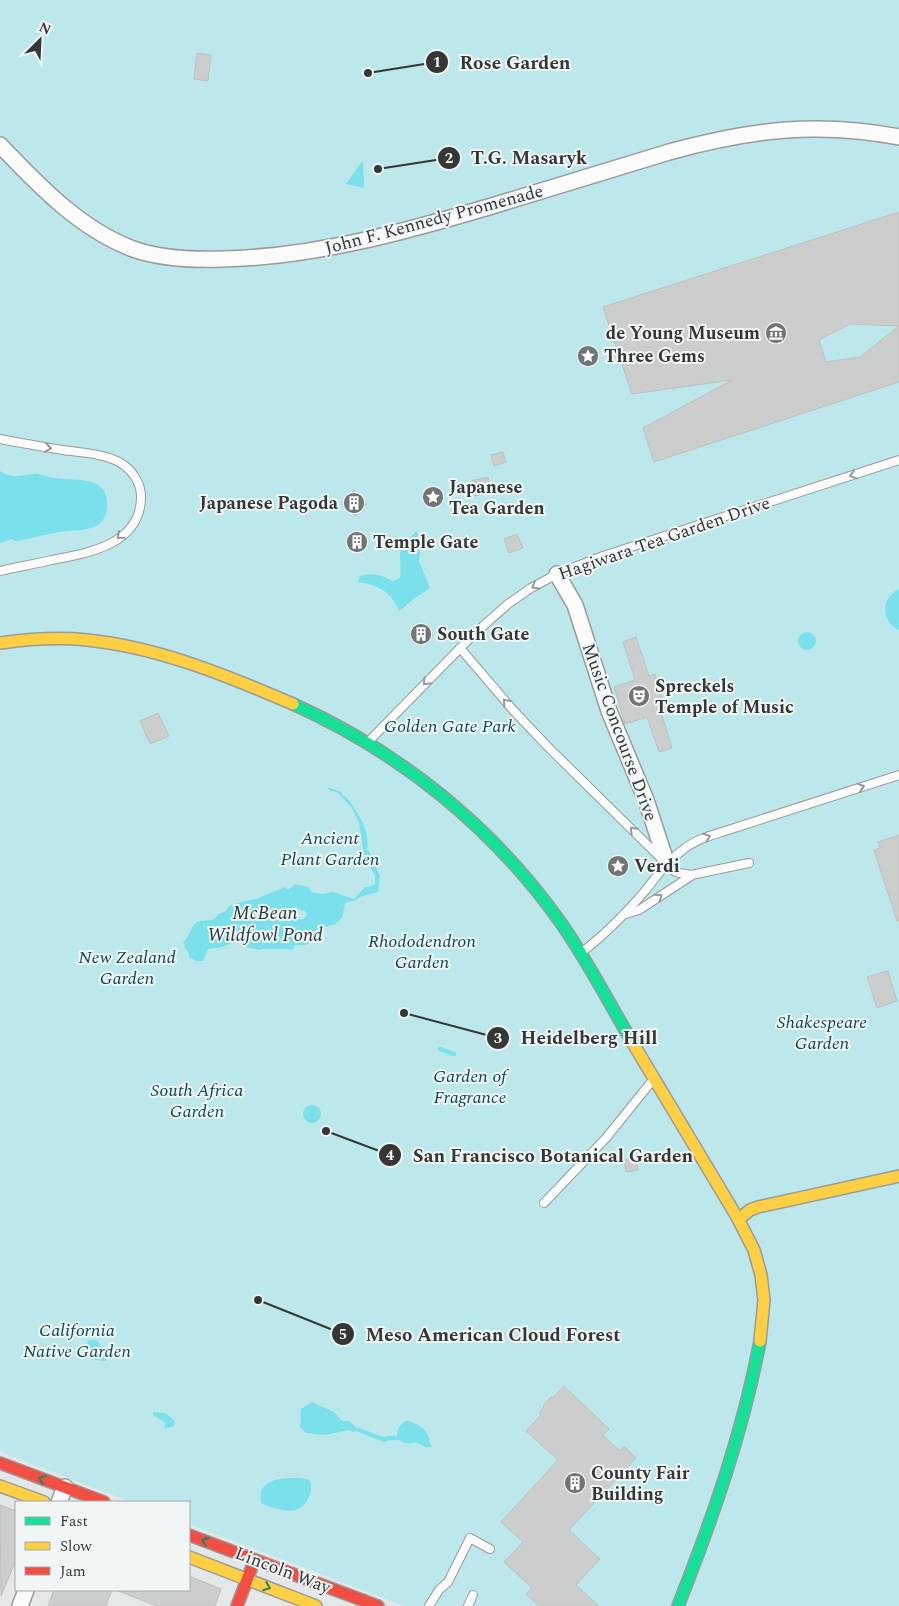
<svg xmlns="http://www.w3.org/2000/svg" width="899" height="1606" font-family="Spectral,serif">
	<style>
		.green { fill: #bce8ec }
		.water { fill: #7ae0eb; fill-rule: evenodd }
		.lines { fill: none; stroke-linecap: round; stroke-linejoin: round }
		.stream { stroke: #7ae0eb; stroke-width: 4.5 }
		.building { fill: #cccece; stroke: #bec0c0 }
		.lane-casing { stroke: #999b9c; stroke-width: 10 }
		.street-casing { stroke: #999b9c; stroke-width: 18 }
		.fast-casing { stroke: #999b9c; stroke-width: 14 }
		.slow-casing { stroke: #999b9c; stroke-width: 14 }
		.jam-casing { stroke: #999b9c; stroke-width: 14 }
		.lane { stroke: #fbfbfc; stroke-width: 8 }
		.street { stroke: #fbfbfc; stroke-width: 15 }
		.fast { stroke: #16e098; stroke-width: 11 }
		.slow { stroke: #ffcf43; stroke-width: 11 }
		.jam { stroke: #f24e42; stroke-width: 11 }
		.oneway { stroke: #98999a }
		.oneway2 { stroke: #278363 }
		.labels { text-anchor: middle; stroke-width: 4; stroke-linejoin: round; paint-order: stroke }
		.street-label { font-size: 18px; fill: #353737; stroke: #f0f5f6 }
		.poi-label { font-size: 18px; font-weight: bold; fill: #353737; stroke: #f0f5f6; text-anchor: start }
		.park-label { font-size: 18px; font-style: italic; fill: #074a50; stroke: #f0f5f6 }
		.water-label { font-size: 19px; font-style: italic; fill: #223a3c; stroke: #f0f5f6 }
		.leader { fill: none; stroke: #353737; stroke-width: 2 }
		.callout-dot { fill: #353737; stroke: #f0f5f6; stroke-width: 2 }
		.mark-label { font-size: 15px; text-anchor: middle; font-weight: bold; fill: #fff }
		.callout-label { font-size: 19px; text-anchor: middle; font-weight: bold; fill: #353737; stroke: #f0f5f6; stroke-width: 4; stroke-linejoin: round; paint-order: stroke }
	</style>
	<rect width="100%" height="100%" fill="#e4e7e8"/>
	<polygon class="green" points="0,0 899,0 899,1606 404,1606 189,1524 189,1502 131,1502 0,1452"/>
	<g class="water">
		<polygon points="363,160 364,188 346,184"/>
		<path d="M0,471C11,479 22,475 33,474C41,473 48,478 55,478C74,481 106,475 107,502C108,511 105,520 98,525C88,531 75,530 64,531C49,534 34,537 19,541H15L12,539L0,543Z"/>
		<path d="M417,531L420,553L419,561L430,588C425,593 418,595 412,600C406,605 406,607 399,611C390,590 379,586 358,582L360,576C373,572 381,575 393,581L400,578C402,568 397,549 404,542C408,538 413,535 417,531Z"/>
		<path d="M899,589V630C880,621 881,598 899,589Z"/>
		<circle cx="807" cy="641" r="9"/>
		<path d="M327,787L341,792L343,796L346,797C357,810 371,832 367,849C374,857 374,867 380,875L378,892L360,897L355,901H351L345,903L342,918L335,924L319,929C312,941 312,947 295,945L293,950L287,949H261L260,950L246,947L243,941C231,936 234,943 225,946C220,948 213,948 208,949L203,961H196L189,957L188,951L184,948L185,945L183,942C188,940 190,927 198,921L212,920L217,917V915L226,911L228,907L232,905L249,900L256,899L285,887L288,890L295,884L308,887L312,892L323,894L333,892L354,899L365,887H368L375,884V875L368,864L364,854L359,823L352,808L338,793L333,791L331,792ZM296,907L302,911L304,910L307,914L306,917L301,920L295,915L293,917L292,914H289V910Z"/>
		<circle cx="312" cy="1114" r="9"/>
		<path d="M95,1340L98,1341L101,1348L107,1353L106,1361L95,1360C87,1356 88,1349 87,1341Z"/>
		<polygon points="312,1402 334,1412 342,1421 349,1421 359,1430 353,1432 349,1430 325,1435 306,1433 300,1427 301,1409"/>
		<polygon points="153,1412 165,1413 174,1420 175,1424 173,1427 164,1428 166,1423 153,1415"/>
		<path d="M405,1421C414,1421 427,1428 429,1438C431,1446 427,1439 432,1446L431,1447C424,1448 425,1446 419,1444C411,1440 409,1448 396,1438L399,1427Z"/>
		<path d="M301,1478L309,1480C313,1486 311,1492 308,1499C299,1518 278,1509 262,1504C260,1500 260,1497 261,1492C266,1477 288,1478 301,1478Z"/>
	</g>
	<g class="lines">
		<g class="stream">
			<polyline points="440,1049 454,1054"/>
			<polyline points="359,1430 385,1440 388,1438 396,1438"/>
		</g>
	</g>
	<g class="building">
		<polygon points="197,53 211,55 208,81 194,79"/>
		<polygon points="899,212 899,326 850,324 819,340 826,362 860,357 899,326 899,382 654,462 643,428 732,380 632,394 603,307"/>
		<polygon points="503,452 506,462 494,466 491,455"/>
		<polygon points="488,477 491,493 474,496 471,481"/>
		<polygon points="354,490 367,504 355,516 341,503"/>
		<polygon points="357,533 366,544 358,551 349,541"/>
		<polygon points="517,534 523,548 509,553 504,539"/>
		<polygon points="429,625 433,636 413,643 409,633"/>
		<polygon points="636,637 649,676 655,674 666,711 661,712 672,748 659,752 647,717 625,724 614,687 635,680 623,642"/>
		<polygon points="158,713 169,736 150,744 140,721"/>
		<polygon points="899,835 899,921 897,921 874,850 880,848 878,842"/>
		<polygon points="888,971 897,1001 877,1008 867,977"/>
		<polygon points="636,1159 638,1170 626,1172 624,1160"/>
		<polygon points="564,1386 609,1429 603,1435 620,1451 624,1446 636,1458 569,1530 600,1559 576,1585 599,1606 539,1606 526,1594 532,1588 504,1562 523,1542 501,1522 558,1460 526,1431 541,1415 539,1413 544,1407 543,1406 551,1397 553,1398"/>
		<polygon points="0,1505 16,1511 16,1560 1,1596"/>
		<polygon points="189,1576 221,1589 215,1606 157,1606 118,1591 189,1590"/>
		<polygon points="54,1590 112,1590 106,1606 48,1606"/>
	</g>
	<g class="lines">
		<g class="lane-casing">
			<g id="lane">
				<path d="M0,439C21,443 42,447 63,450C82,453 102,453 119,462C132,469 142,484 141,499C139,545 88,553 52,560C35,564 17,567 0,571"/>
				<polyline points="460,648 513,710 548,747 674,871 679,873 691,875 749,863"/>
				<polyline points="369,741 474,634 508,604 531,588 557,574 603,556 899,460"/>
				<polyline points="626,914 639,910 691,876"/>
				<path d="M582,952C606,934 626,913 645,891C657,876 668,860 684,849C695,840 709,836 722,832L899,775"/>
				<polyline points="544,1203 606,1138 652,1081"/>
				<polyline points="429,1606 439,1590 448,1582 470,1538 490,1549"/>
				<polyline points="468,1606 473,1595"/>
			</g>
		</g>
		<g class="street-casing">
			<g id="street">
				<path d="M0,145C38,185 80,229 133,249C161,259 193,260 222,259C315,257 404,232 492,206C551,188 610,170 669,152C749,130 817,121 899,137"/>
				<polyline points="557,574 575,605 609,711 646,800 667,864"/>
				<polyline points="59,1502 65,1487"/>
				<polyline points="20,1606 26,1590"/>
			</g>
		</g>
		<g class="fast-casing">
			<g id="fast">
				<path d="M293,704C400,752 493,827 561,923C587,960 608,1001 631,1040"/>
				<path d="M678,1606C712,1520 743,1432 760,1341"/>
			</g>
		</g>
		<g class="slow-casing">
			<g id="slow">
				<path d="M0,643C29,639 58,637 87,640C158,647 228,676 293,704"/>
				<polyline points="631,1040 737,1217 754,1250 761,1275 764,1300 760,1341"/>
				<polyline points="739,1219 750,1210 758,1207 899,1176"/>
				<polyline points="0,1486 44,1502"/>
				<polyline points="189,1557 316,1606"/>
			</g>
		</g>
		<g class="jam-casing">
			<g id="jam">
				<polyline points="0,1463 104,1502"/>
				<polyline points="189,1535 378,1606"/>
				<polyline points="237,1606 253,1564"/>
			</g>
		</g>
		<use href="#lane" class="lane"/>
		<use href="#street" class="street"/>
		<use href="#fast" class="fast"/>
		<use href="#slow" class="slow"/>
		<use href="#jam" class="jam"/>
	</g>
	<defs><path id="oneway-chevron" d="M-2-3.5L2.5 0L-2 3.5" fill="none" stroke-width="1.6" stroke-linecap="round" stroke-linejoin="round" transform="scale(1.25)"/></defs>
	<g class="oneway">
		<use href="#oneway-chevron" transform="translate(48 448) rotate(9)"/>
		<use href="#oneway-chevron" transform="translate(853 475) rotate(162)"/>
		<use href="#oneway-chevron" transform="translate(120 536) rotate(139)"/>
		<use href="#oneway-chevron" transform="translate(535 586) rotate(149)"/>
		<use href="#oneway-chevron" transform="translate(426 682) rotate(134)"/>
		<use href="#oneway-chevron" transform="translate(506 702) rotate(-130)"/>
		<use href="#oneway-chevron" transform="translate(861 787) rotate(-18)"/>
		<use href="#oneway-chevron" transform="translate(633 830) rotate(-135)"/>
		<use href="#oneway-chevron" transform="translate(707 837) rotate(-21)"/>
		<use href="#oneway-chevron" transform="translate(659 897) rotate(-34)"/>
	</g>
	<g class="oneway2">
		<use href="#oneway-chevron" transform="translate(42 1479) rotate(-159)"/>
		<use href="#oneway-chevron" transform="translate(205 1541) rotate(-159)"/>
		<use href="#oneway-chevron" transform="translate(267 1587) rotate(21)"/>
	</g>
	<defs>
		<g id="museum-disc" transform="scale(1.125)"><circle r="9.5" fill="#727575" stroke="#f0f5f6"/><path d="M0-6L6-3V-2H-6V-3ZM-5-1h2V3h-2ZM-1-1h2V3h-2ZM3-1h2V3H3ZM-6 4H6V6H-6Z" fill="#fff"/></g>
		<g id="sight-disc" transform="scale(1.125)"><circle r="9.5" fill="#727575" stroke="#f0f5f6"/><path d="M0-6L1.8-2.2L6-1.7L2.9 1.2L3.7 5.4L0 3.3L-3.7 5.4L-2.9 1.2L-6-1.7L-1.8-2.2Z" fill="#fff"/></g>
		<g id="building-disc" transform="scale(1.125)"><circle r="9.5" fill="#727575" stroke="#f0f5f6"/><path d="M-4-6H4V6H1V3H-1V6H-4ZM-2.5-4.3h1.7v1.8h-1.7ZM.8-4.3h1.7v1.8H.8ZM-2.5-1h1.7V.8h-1.7ZM.8-1h1.7V.8H.8Z" fill="#fff"/></g>
		<g id="theatre-disc" transform="scale(1.125)"><circle r="9.5" fill="#727575" stroke="#f0f5f6"/><path d="M-5-5.5Q0-4 5-5.5V0Q5 5 0 6Q-5 5-5 0ZM-3.3-2.5H-1v1.5H-3.3ZM1-2.5H3.3v1.5H1ZM-2.8 1Q0 5.5 2.8 1Z" fill="#fff"/></g>
	</defs>
	<g fill-rule="evenodd">
		<use href="#museum-disc" x="776" y="333"/>
		<use href="#sight-disc" x="588" y="356"/>
		<use href="#sight-disc" x="433" y="497"/>
		<use href="#building-disc" x="354" y="503"/>
		<use href="#building-disc" x="357" y="542"/>
		<use href="#building-disc" x="421" y="634"/>
		<use href="#theatre-disc" x="639" y="696"/>
		<use href="#sight-disc" x="618" y="866"/>
		<use href="#building-disc" x="575" y="1483"/>
	</g>
	<g class="labels">
		<g class="street-label">
			<text transform="translate(434 219) rotate(-15)" y="6">John F. Kennedy Promenade</text>
			<text transform="translate(664 538) rotate(-19)" y="6">Hagiwara Tea Garden Drive</text>
			<text transform="translate(620 732) rotate(70)" y="6">Music Concourse Drive</text>
			<text transform="translate(283 1570) rotate(21)" y="6">Lincoln Way</text>
		</g>
		<g class="poi-label">
			<text x="760" y="339" text-anchor="end">de Young Museum</text>
			<text x="604" y="362">Three Gems</text>
			<text x="449" y="493">Japanese<tspan x="449" dy="21">Tea Garden</tspan></text>
			<text x="338" y="509" text-anchor="end">Japanese Pagoda</text>
			<text x="373" y="548">Temple Gate</text>
			<text x="437" y="640">South Gate</text>
			<text x="655" y="692">Spreckels<tspan x="655" dy="21">Temple of Music</tspan></text>
			<text x="634" y="872">Verdi</text>
			<text x="591" y="1479">County Fair<tspan x="591" dy="21">Building</tspan></text>
		</g>
		<g class="park-label">
			<text x="450" y="732">Golden Gate Park</text>
			<text x="330" y="844">Ancient<tspan x="330" dy="21">Plant Garden</tspan></text>
			<text x="422" y="947">Rhododendron<tspan x="422" dy="21">Garden</tspan></text>
			<text x="127" y="963">New Zealand<tspan x="127" dy="21">Garden</tspan></text>
			<text x="822" y="1028">Shakespeare<tspan x="822" dy="21">Garden</tspan></text>
			<text x="470" y="1082">Garden of<tspan x="470" dy="21">Fragrance</tspan></text>
			<text x="197" y="1096">South Africa<tspan x="197" dy="21">Garden</tspan></text>
			<text x="77" y="1336">California<tspan x="77" dy="21">Native Garden</tspan></text>
		</g>
		<g class="water-label">
			<text x="265" y="919">McBean<tspan x="265" dy="22">Wildfowl Pond</tspan></text>
		</g>
	</g>
	<path class="leader" d="M368 73L437 62M378 169L449 158M404 1013L498 1038M326 1131L390 1155M258 1300L343 1334"/>
	<g class="callout-dot">
		<circle cx="368" cy="73" r="5"/>
		<circle cx="378" cy="169" r="5"/>
		<circle cx="404" cy="1013" r="5"/>
		<circle cx="326" cy="1131" r="5"/>
		<circle cx="258" cy="1300" r="5"/>
		<circle cx="437" cy="62" r="12"/>
		<circle cx="449" cy="158" r="12"/>
		<circle cx="498" cy="1038" r="12"/>
		<circle cx="390" cy="1155" r="12"/>
		<circle cx="343" cy="1334" r="12"/>
	</g>
	<g class="mark-label">
		<text x="437" y="67">1</text>
		<text x="449" y="163">2</text>
		<text x="498" y="1043">3</text>
		<text x="390" y="1160">4</text>
		<text x="343" y="1339">5</text>
	</g>
	<g class="callout-label">
		<text x="515" y="69">Rose Garden</text>
		<text x="529" y="164">T.G. Masaryk</text>
		<text x="589" y="1044">Heidelberg Hill</text>
		<text x="553" y="1162">San Francisco Botanical Garden</text>
		<text x="493" y="1341">Meso American Cloud Forest</text>
	</g>
	<rect x="15" y="1501" width="175" height="90" fill="#f0f5f6" stroke="#a5a9aa"/>
	<rect x="25" y="1517" width="25" height="8" fill="#16e098" stroke="#a5a9aa"/>
	<text x="60" y="1526" font-size="15" fill="#353737">Fast</text>
	<rect x="25" y="1542" width="25" height="8" fill="#ffcf43" stroke="#a5a9aa"/>
	<text x="60" y="1551" font-size="15" fill="#353737">Slow</text>
	<rect x="25" y="1567" width="25" height="8" fill="#f24e42" stroke="#a5a9aa"/>
	<text x="60" y="1576" font-size="15" fill="#353737">Jam</text>
	<g transform="translate(40 40) rotate(24)" stroke="#f0f5f6" stroke-width="4" paint-order="stroke">
	<path d="M0-4L9 19L0 12L-9 19Z" fill="#353737"/>
	<text y="-8" font-size="14" font-weight="bold" text-anchor="middle" fill="#353737">N</text>
	</g>
</svg>
